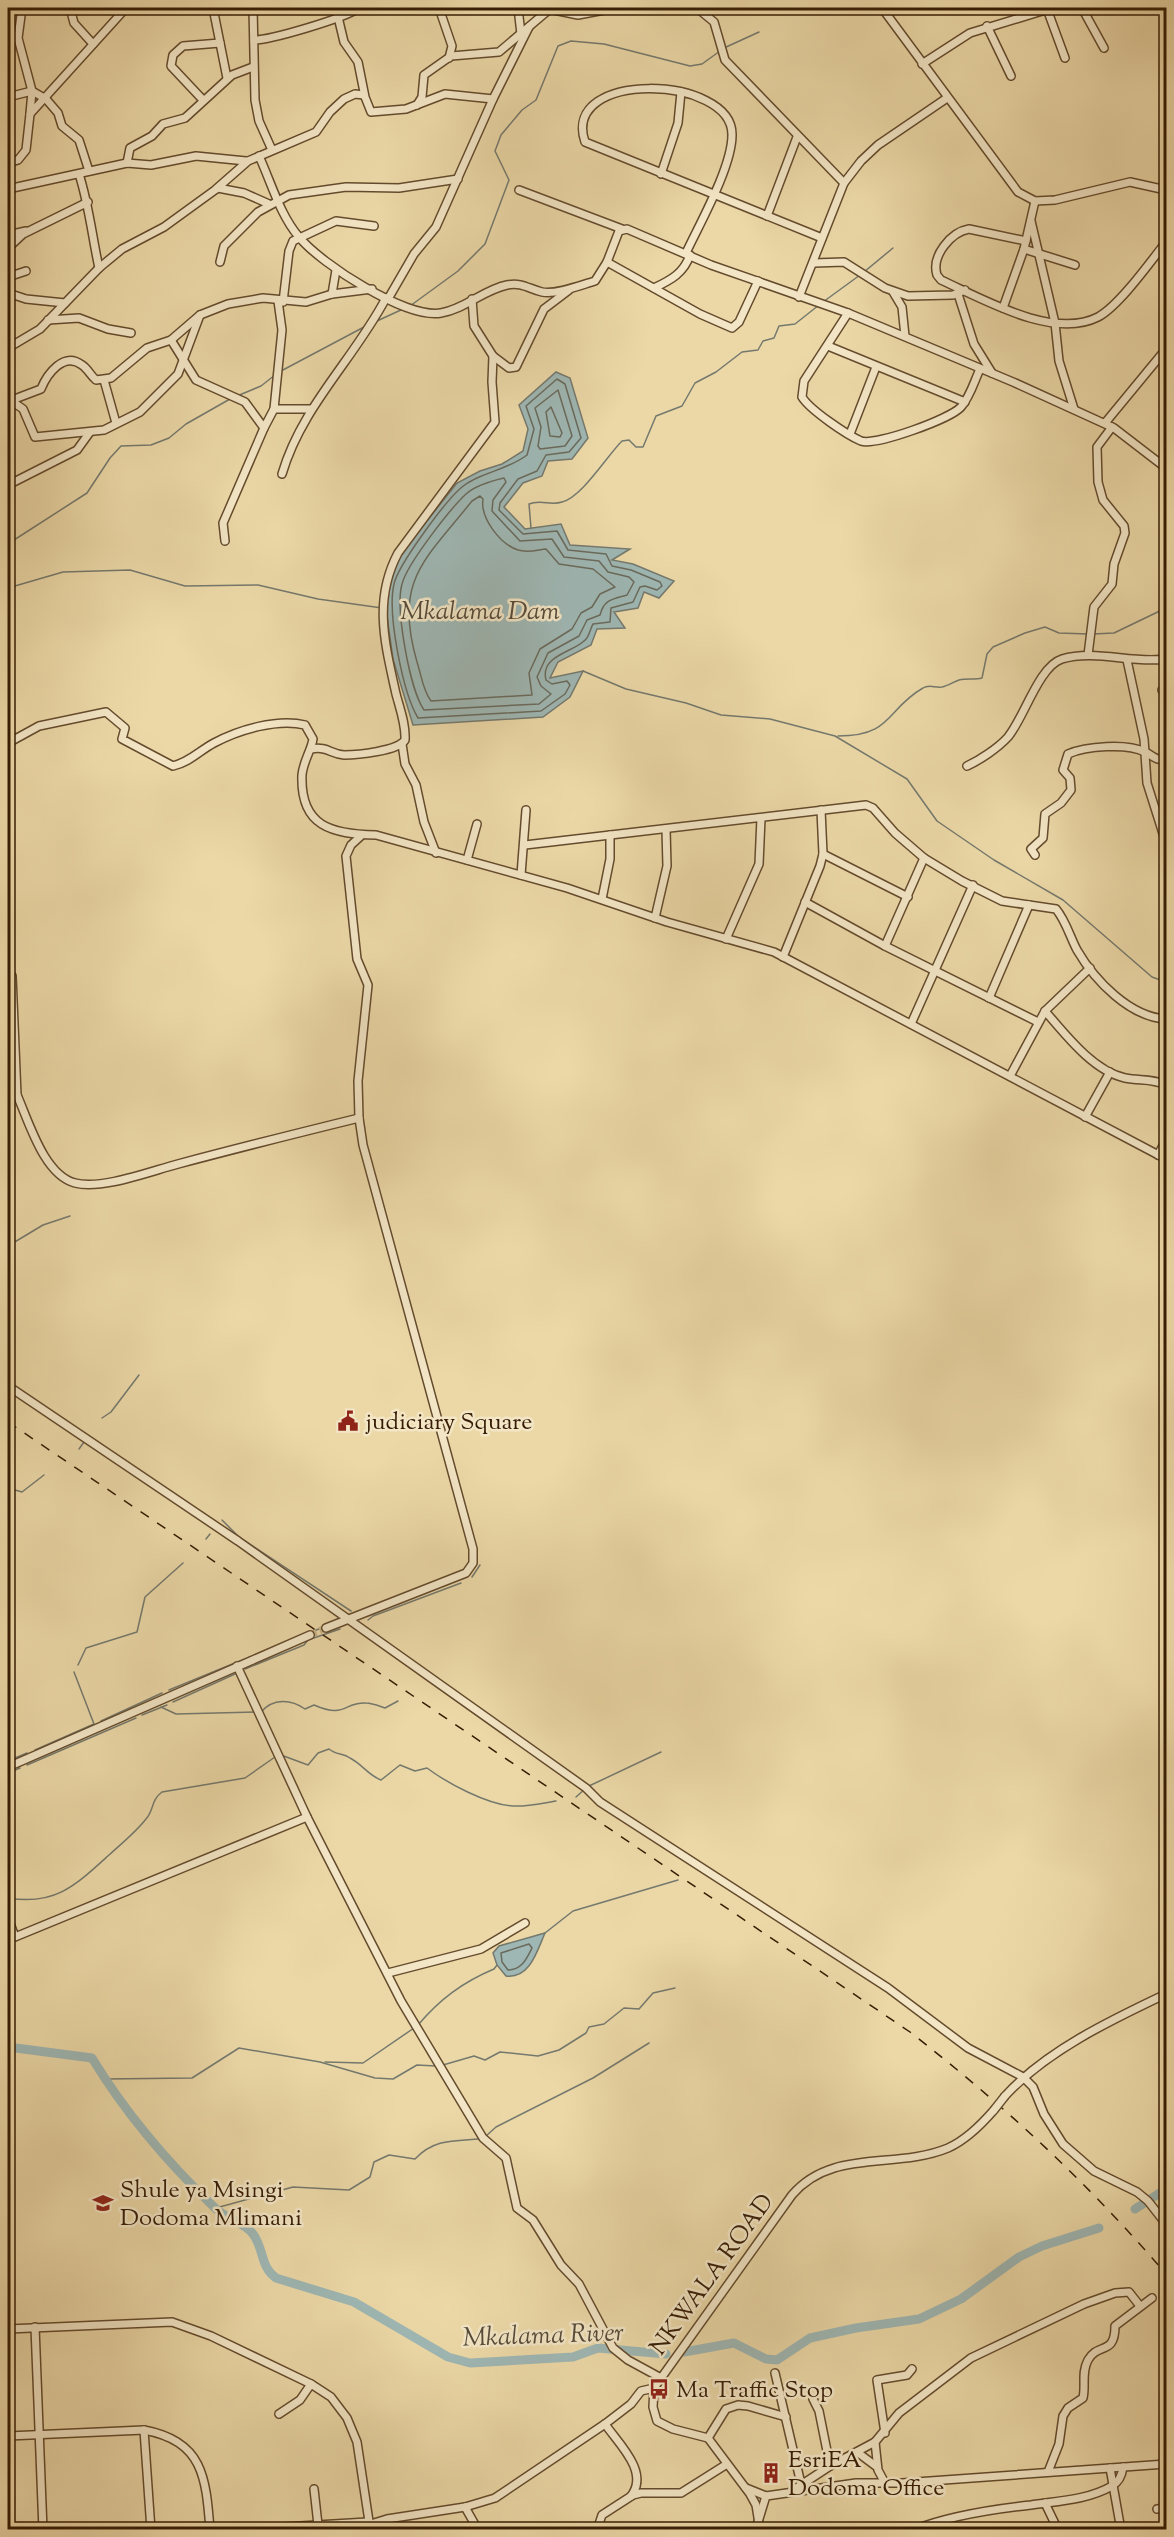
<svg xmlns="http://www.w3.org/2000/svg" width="1174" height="2537" font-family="'Sorts Mill Goudy',serif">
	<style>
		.water { fill: #9eb7b4; stroke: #74796e; stroke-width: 1.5 }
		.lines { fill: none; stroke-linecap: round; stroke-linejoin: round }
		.shore { stroke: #6a6a5c; stroke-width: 1.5 }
		.stream { stroke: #74796e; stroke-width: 1.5 }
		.river { stroke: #9eb7b4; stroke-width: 9 }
		.minor-tunnel { stroke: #c8b286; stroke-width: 7; stroke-dasharray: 7 3.5; stroke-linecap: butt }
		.minor-casing { stroke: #644b2d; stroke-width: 10 }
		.minor { stroke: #f3e6c6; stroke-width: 7 }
		.rail { stroke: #361c04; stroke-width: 1.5; stroke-dasharray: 10 10; stroke-linecap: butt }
		.minor-bridge-casing { stroke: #644b2d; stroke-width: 10; stroke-linecap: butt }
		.minor-bridge { stroke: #f3e6c6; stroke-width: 7 }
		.labels { text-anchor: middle; stroke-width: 5; stroke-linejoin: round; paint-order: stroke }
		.poi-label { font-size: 24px; fill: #361c04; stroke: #f3e6c6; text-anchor: start }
		.street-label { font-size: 24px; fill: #361c04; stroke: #f3e6c6 }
		.water-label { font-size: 26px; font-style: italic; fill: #554a39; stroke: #f3e6c6 }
	</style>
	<rect width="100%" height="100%" fill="#ecd8a7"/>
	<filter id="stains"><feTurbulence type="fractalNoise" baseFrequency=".00333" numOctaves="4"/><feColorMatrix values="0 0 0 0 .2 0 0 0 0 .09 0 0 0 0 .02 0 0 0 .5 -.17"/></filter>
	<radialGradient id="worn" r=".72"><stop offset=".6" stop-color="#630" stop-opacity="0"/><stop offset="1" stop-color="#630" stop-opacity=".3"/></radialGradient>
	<g class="water">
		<polygon points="556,372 570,378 588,438 572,459 548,461 542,476 523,483 504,507 525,529 561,524 570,545 630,549 612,560 633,564 674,581 659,598 644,592 638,608 614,612 625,628 597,629 591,645 558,662 550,678 583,671 570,697 543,717 413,725 393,659 386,609 388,582 399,556 457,483 480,471 502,464 523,451 528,429 519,405"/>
		<path d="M545,1933C537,1951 530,1979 506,1976L497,1965L493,1953L499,1946Z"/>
	</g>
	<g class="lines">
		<g class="shore">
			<path d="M557,379L565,384L581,438L569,452L546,455L537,471L518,479L500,503L499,510L523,534L557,531L568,550L606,554L612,566L631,570L660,582L662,586L657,590L645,586L640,587L633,602L611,608L610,622L593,624C590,629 589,638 584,641C571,653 540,656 546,680L552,684L567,681L570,685L565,694L541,711L418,718C403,693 387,614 394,584C398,565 446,500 462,487C480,472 506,471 527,455L534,429L526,406Z"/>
			<polygon points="558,390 572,436 565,446 540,449 538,446 541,427 535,408"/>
			<polygon points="551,407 562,433 560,437 550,436 546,412"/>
			<path d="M504,478L506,482L493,500L492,511L520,541L552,539L564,557L599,561L608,572L629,577L634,582L627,595C613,599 604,599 600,615L587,620L579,636L548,653L537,677L541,686L551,694L539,704L424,710C410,690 395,609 402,584C407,564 450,509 466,494C476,485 491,481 504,478Z"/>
			<path d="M480,496L483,499C480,518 500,544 518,550C527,553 537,550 546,549L559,564L593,569L615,587L600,594L592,607L581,613L572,629L540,649L529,673L532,695L431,701C423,691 421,674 417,662C393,580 425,560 472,501Z"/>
			<path d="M529,1944L532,1948C527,1958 522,1970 508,1970L502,1962L501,1953Z"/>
		</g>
		<g class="stream">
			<polyline points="724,48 759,32"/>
			<polyline points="864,272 893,248"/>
			<polyline points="823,302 860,275"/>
			<polyline points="410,306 458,271 485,244 509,180 495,151 501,135 522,110 536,100 558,46 571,41 604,44 690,66 702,64 720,51"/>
			<polyline points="377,321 403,309"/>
			<polyline points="281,371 364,327"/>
			<polyline points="237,396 261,386 275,375"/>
			<path d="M531,528L529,504C541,499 550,506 562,502C582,497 606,457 622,441L629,440L636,447H643L656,416L682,406L695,383L716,372L742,352L758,350L763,341L774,338L779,326L795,324L819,305"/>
			<polyline points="8,548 14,540 87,493 110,458 121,446 151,445 169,438 186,424 230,399"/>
			<polyline points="8,588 63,572 130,570 185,586 258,585 318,599 382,608"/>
			<polyline points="1093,634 1114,633 1166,608"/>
			<polyline points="583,671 626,689 686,703 721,715 770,719 835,736 907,779 937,821 994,860 1063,900 1152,977 1166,982"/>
			<path d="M838,736C893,736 886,709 923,688C929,684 935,688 942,687C948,686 953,682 959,680C967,678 975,680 982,678L987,654L993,647L1025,633L1045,627L1059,633L1088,634"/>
			<polyline points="8,1246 43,1225 70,1216"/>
			<polyline points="102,1418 111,1412 139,1375"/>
			<polyline points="79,1449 84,1442"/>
			<polyline points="8,1488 22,1492 44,1475"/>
			<polyline points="222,1520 239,1537 351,1611"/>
			<polyline points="206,1539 210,1534"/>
			<polyline points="472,1577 480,1565"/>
			<polyline points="368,1620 373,1616 461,1583"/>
			<polyline points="311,1632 324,1627"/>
			<polyline points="78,1665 86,1648 137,1632 145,1597 183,1563"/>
			<polyline points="245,1669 304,1645 308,1640 340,1629"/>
			<polyline points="169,1690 293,1639"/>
			<polyline points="173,1702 235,1674"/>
			<polyline points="161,1707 176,1714 256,1712"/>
			<path d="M261,1712C273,1698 291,1699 305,1709L314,1705C346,1719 343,1702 366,1703C372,1703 379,1706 385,1708L398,1701"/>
			<polyline points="142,1715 167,1705"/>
			<polyline points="101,1721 162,1693"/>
			<polyline points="35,1750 94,1724 74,1672"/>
			<path d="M281,1755L308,1765L318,1753L329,1749C336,1755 343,1753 350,1758C362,1764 368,1775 381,1780L400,1765L415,1771L427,1768C447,1783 488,1805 513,1806C527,1807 543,1803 556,1801"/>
			<polyline points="8,1761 27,1753"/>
			<polyline points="27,1765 136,1718"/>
			<polyline points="8,1773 20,1768"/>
			<polyline points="589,1786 661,1752"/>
			<polyline points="576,1797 585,1789"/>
			<path d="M8,1898C55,1906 76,1885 109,1855C121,1844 136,1832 146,1819C154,1810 151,1800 162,1792L245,1778L275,1757"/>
			<polyline points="545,1933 573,1911 678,1880"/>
			<path d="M418,2025C440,1999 463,1982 494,1969L497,1965"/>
			<polyline points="325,2062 363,2063 414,2028"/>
			<polyline points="443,2065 474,2056 485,2060 500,2052 538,2056 559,2050 586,2033 589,2027 604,2024 624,2008 639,2009 653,1993 675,1988"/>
			<polyline points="105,2079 192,2078 239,2048 320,2062 375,2078 393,2079 417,2065 436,2066"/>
			<polyline points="486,2136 496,2127 593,2078 649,2043"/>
			<path d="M216,2208L293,2187L349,2190L370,2177L374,2162L389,2155L415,2159C434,2139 453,2141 479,2139"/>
		</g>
		<g class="river">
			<path d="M8,2047L92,2058C126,2114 168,2163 215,2208C225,2218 245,2223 253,2234C264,2248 260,2267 276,2278L354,2302L448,2357L470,2363L573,2357L598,2348L666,2354"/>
			<polyline points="1135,2209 1166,2189"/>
			<polyline points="684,2352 734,2343 766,2359 777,2360 810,2338 856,2328 919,2319 961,2299 1019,2257 1042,2246 1099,2228"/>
		</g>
		<polyline class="minor-tunnel" points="310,1635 326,1628"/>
		<g class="minor-casing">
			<g id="minor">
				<polyline points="22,8 18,38 32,91 30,114"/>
				<polyline points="70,8 74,23 93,44"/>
				<polyline points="213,8 227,78"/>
				<polyline points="253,8 255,100 259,121 272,150"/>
				<polyline points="439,8 452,46 449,58"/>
				<polyline points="518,8 521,34"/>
				<polyline points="697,8 714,22 725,60 844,183"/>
				<polyline points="882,8 1018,192 1035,201 1055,200 1130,182 1166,190"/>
				<polyline points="1082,8 1104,48"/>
				<polyline points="549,9 578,15 615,8"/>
				<polyline points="1047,9 1065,58"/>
				<polyline points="338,17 344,42 358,62 365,97 371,112 406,109 445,94 493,99"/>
				<polyline points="987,26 1011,76"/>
				<path d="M254,40C271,40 345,18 359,8"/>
				<polyline points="922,64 970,33 1052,8"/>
				<polyline points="8,97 32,91 46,99 58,113 62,126 79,140 89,171"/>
				<polyline points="203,100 171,66 173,55 183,46 220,43"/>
				<polyline points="417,105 422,97 424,75 451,56 499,52 551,8"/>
				<path d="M259,156C271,182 280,215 299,237C321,264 406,319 441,313C465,309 483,290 507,285C522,282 529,289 542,292C556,295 581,285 595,281L607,262L619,231L627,229L711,265L848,313L1013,382L1114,428L1166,468"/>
				<polyline points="8,163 18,160 26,150 30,114 126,8"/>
				<polyline points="127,163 130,148 152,136 163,124 185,118 232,75 253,67"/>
				<path d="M79,174C89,205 92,236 99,268"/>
				<polyline points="661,174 678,123 681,92"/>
				<polyline points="218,188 244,193 269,204"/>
				<polyline points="8,189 127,163 151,165 196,156 246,161"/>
				<polyline points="519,190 622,229"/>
				<polyline points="767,216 797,137"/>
				<polyline points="1031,221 1055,323 1059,361 1074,409"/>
				<polyline points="8,235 26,231"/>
				<path d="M1026,241L969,229C951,232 931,256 937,275L941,280C983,299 1053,340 1098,317C1119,306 1151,261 1166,242"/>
				<polyline points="8,248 23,234 88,202"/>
				<polyline points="1024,249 1075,265"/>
				<path d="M686,253C700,223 732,167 732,135C733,75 560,69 585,142L822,238"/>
				<polyline points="220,262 224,246 258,212 289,195 346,187 399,188 458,179"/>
				<polyline points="607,262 700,314 732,328 739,322 758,281"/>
				<polyline points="814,263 844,262 885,288 908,296 953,295 965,290"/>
				<polyline points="8,277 26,271"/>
				<path d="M654,288C671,280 684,273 690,255"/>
				<polyline points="893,292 902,307 905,336"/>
				<polyline points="8,293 26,299 65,303"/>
				<polyline points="332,294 336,270"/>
				<polyline points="958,294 974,344 992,373"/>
				<polyline points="799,297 844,183 861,161 878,145 947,98"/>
				<polyline points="388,299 414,254 436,227 493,99 529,27"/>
				<polyline points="283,302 289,251 293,241 336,221 374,226"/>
				<polyline points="1003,308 1024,249 1035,201"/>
				<path d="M848,313L804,381L802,397C810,410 847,435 861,441C876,446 950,419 961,407C970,397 974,382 980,369"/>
				<polyline points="48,320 79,318 108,329 131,333"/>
				<polyline points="171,340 196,380 245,402 264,428 274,409 310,409"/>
				<polyline points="828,346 965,402"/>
				<polyline points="8,348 40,329 99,268 122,249 164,227 215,190 248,161 316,132 330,112 344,99 355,94 364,95"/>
				<polyline points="493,356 509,368 516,367 544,309 569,290"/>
				<polyline points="104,380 116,423"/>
				<polyline points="10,400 23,409 35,437 104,430 140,412 178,374 200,315"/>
				<path d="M12,400L41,389C47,374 64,351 82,365C88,369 90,375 96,380L111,378L147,348L171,340L200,315L228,304L263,298L306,302L332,294L372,289"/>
				<polyline points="274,409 282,330 278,301"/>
				<polyline points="1105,423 1166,349"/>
				<polyline points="850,434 876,367"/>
				<path d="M282,474C302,406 354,359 386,298"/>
				<polyline points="8,485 77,450 90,432"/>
				<polyline points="225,541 223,523 264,428"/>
				<polyline points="1088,655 1094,607 1112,584 1114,564 1125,533 1124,526 1103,500 1098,482 1097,447 1112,427"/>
				<polyline points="1127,660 1144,739 1147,783 1166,843"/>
				<polyline points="1162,690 1166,686"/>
				<path d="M8,743L39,726L106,712L125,728L122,739L173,766C190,762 199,751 214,743C238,730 278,718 305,725L313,739C311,751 303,762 302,775C300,827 332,834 376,835L567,888L667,922L774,952L1166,1159"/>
				<polyline points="402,744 405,764 416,785 424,822 436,853"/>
				<path d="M311,749C328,746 330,754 344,755C357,755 398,751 405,740C406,725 400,709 396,694C385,644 373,600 398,553L495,422L492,382L493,356L474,326L472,299"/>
				<path d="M967,766C980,760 998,748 1008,737C1024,718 1039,666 1062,659C1095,649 1132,664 1166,659"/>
				<path d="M525,845L866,805L873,808L895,833L924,858L962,881L1002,901L1056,909C1066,921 1070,937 1077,950C1095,981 1130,1017 1166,1019"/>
				<polyline points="823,854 908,897"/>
				<path d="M1035,855L1031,849L1043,838L1045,814L1061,803L1071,790L1070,778L1063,770L1068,754C1086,746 1127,743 1145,752C1155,757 1155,760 1166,760"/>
				<polyline points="467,860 477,824"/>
				<polyline points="521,875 526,810"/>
				<polyline points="602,899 610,859 610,835"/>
				<polyline points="805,902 885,946 1038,1022"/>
				<polyline points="655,918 667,866 666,829"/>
				<polyline points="726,939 759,864 761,818"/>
				<polyline points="885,946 924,858"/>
				<polyline points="783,957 820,866 823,854 821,810"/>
				<polyline points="8,975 12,976 17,1095 8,1097"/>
				<polyline points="989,998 1029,905"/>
				<path d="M1045,1011C1065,1034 1093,1071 1125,1078C1140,1081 1152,1078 1166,1085"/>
				<polyline points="911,1024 973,885"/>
				<polyline points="1010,1076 1045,1011 1090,968"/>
				<path d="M17,1095C29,1122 44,1175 75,1183C102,1190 151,1171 178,1164C238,1148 298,1133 359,1118"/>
				<polyline points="1085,1117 1110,1072"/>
				<polyline points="1158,1155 1166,1140"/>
				<polyline points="8,1386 238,1541 586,1788 600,1802 888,1988 968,2048 1023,2077 1033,2087 1044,2114 1063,2144 1094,2171 1137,2192 1148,2201 1166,2224"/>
				<polyline points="326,1628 466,1573 473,1563 473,1549 363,1145 359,1118 358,1081 368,985 357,959 346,856 351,845 362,835"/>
				<polyline points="237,1666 307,1817 401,2001 483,2138 506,2158 517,2208 533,2220 561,2265 579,2284 613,2348 628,2360 661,2378"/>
				<polyline points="8,1767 310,1635"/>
				<polyline points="8,1918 15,1937 307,1817"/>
				<polyline points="388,1973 481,1949 525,1923"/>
				<path d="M1005,2096C1046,2051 1111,2020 1166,1994"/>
				<polyline points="35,2327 43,2530"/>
				<polyline points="8,2329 172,2322 211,2336 311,2384 331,2397 347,2418 357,2442 370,2528"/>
				<polyline points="775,2373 802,2488"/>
				<polyline points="654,2388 653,2407 657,2421 673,2429 708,2438 750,2494 756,2505 760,2530"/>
				<polyline points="813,2399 819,2411 830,2466"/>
				<polyline points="279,2414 300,2400 311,2384"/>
				<path d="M605,2424C618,2443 650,2472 631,2496"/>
				<polyline points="144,2430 151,2530"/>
				<polyline points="885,2433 877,2380 907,2375 912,2369"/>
				<path d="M8,2436L144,2430C203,2441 206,2477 210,2530"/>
				<polyline points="708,2438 726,2409 738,2405 748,2406 786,2417"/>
				<polyline points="875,2442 878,2470 885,2483"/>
				<polyline points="857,2452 877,2467"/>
				<polyline points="1110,2468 1121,2530"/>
				<path d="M1048,2472L1059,2444L1063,2416L1068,2408L1083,2398C1086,2385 1081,2373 1088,2360C1098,2342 1115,2356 1115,2326L1152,2298"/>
				<polyline points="746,2488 766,2496"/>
				<polyline points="314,2489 318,2525"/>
				<polyline points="792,2491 830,2466 875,2442 899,2413 971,2358 1084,2304 1115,2293 1129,2292 1140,2306"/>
				<polyline points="1045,2503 1058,2530"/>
				<polyline points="465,2507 478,2530"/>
				<polyline points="1157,2509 1166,2508"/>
				<polyline points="758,2522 766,2496 856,2483 902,2483 1166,2464"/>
				<polyline points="234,2530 367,2522"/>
				<path d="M369,2530L374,2523L387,2519L465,2507L495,2498L605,2424L631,2404L641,2391L654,2388L792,2195C832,2148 895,2170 948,2148C966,2140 981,2125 994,2110"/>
				<polyline points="597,2530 602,2515 633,2495 641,2493 681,2493 727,2464"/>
				<path d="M913,2530C948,2516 994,2509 1031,2505C1057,2501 1088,2500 1112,2486C1119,2482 1122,2475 1123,2467"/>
			</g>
		</g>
		<use href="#minor" class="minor"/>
		<path class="rail" d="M8,1422L910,2032C1005,2106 1088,2183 1166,2274"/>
		<g class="minor-bridge-casing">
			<polyline id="minor-bridge" points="994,2110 1005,2096"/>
		</g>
		<use href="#minor-bridge" class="minor-bridge"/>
	</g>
	<defs>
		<g id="civic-bare" transform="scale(1.62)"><path d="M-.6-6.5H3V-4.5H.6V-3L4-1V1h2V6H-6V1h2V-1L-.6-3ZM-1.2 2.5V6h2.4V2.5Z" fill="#8f2418" stroke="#f3e6c6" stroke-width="2.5" paint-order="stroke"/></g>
		<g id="school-bare" transform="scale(1.62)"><path d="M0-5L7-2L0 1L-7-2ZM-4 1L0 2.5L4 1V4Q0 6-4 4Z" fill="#8f2418" stroke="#f3e6c6" stroke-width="2.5" paint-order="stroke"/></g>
		<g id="bus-bare" transform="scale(1.62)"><path d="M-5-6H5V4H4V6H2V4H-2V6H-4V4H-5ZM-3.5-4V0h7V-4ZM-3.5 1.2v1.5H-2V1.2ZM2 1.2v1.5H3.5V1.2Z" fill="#8f2418" stroke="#f3e6c6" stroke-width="2.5" paint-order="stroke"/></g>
		<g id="building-bare" transform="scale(1.62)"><path d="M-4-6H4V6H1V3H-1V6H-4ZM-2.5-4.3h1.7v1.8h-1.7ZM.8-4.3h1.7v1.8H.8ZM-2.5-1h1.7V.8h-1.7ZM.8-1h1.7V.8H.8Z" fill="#8f2418" stroke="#f3e6c6" stroke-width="2.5" paint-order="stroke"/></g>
	</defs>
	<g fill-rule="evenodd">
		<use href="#civic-bare" x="348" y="1421"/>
		<use href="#school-bare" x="103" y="2203"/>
		<use href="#bus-bare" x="659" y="2389"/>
		<use href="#building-bare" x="771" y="2473"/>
	</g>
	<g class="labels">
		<g class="poi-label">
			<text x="365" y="1429">judiciary Square</text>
			<text x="120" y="2197">Shule ya Msingi<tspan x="120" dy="28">Dodoma Mlimani</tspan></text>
			<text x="676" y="2397">Ma Traffic Stop</text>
			<text x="788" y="2467">EsriEA<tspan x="788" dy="28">Dodoma Office</tspan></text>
		</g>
		<g class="street-label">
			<text transform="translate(711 2274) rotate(-54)" y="8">NKWALA ROAD</text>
		</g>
		<g class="water-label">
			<text x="480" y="619">Mkalama Dam</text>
			<text transform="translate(543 2334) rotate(-2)" y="9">Mkalama River</text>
		</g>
	</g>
	<rect width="1174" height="2537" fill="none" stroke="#ecd8a7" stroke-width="30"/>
	<rect x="9" y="9" width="1156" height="2519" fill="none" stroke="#361c04" stroke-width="3"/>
	<rect x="15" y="15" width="1144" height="2507" fill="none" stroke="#361c04" stroke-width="1.5"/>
	<rect width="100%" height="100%" filter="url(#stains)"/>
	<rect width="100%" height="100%" fill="url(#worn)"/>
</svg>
